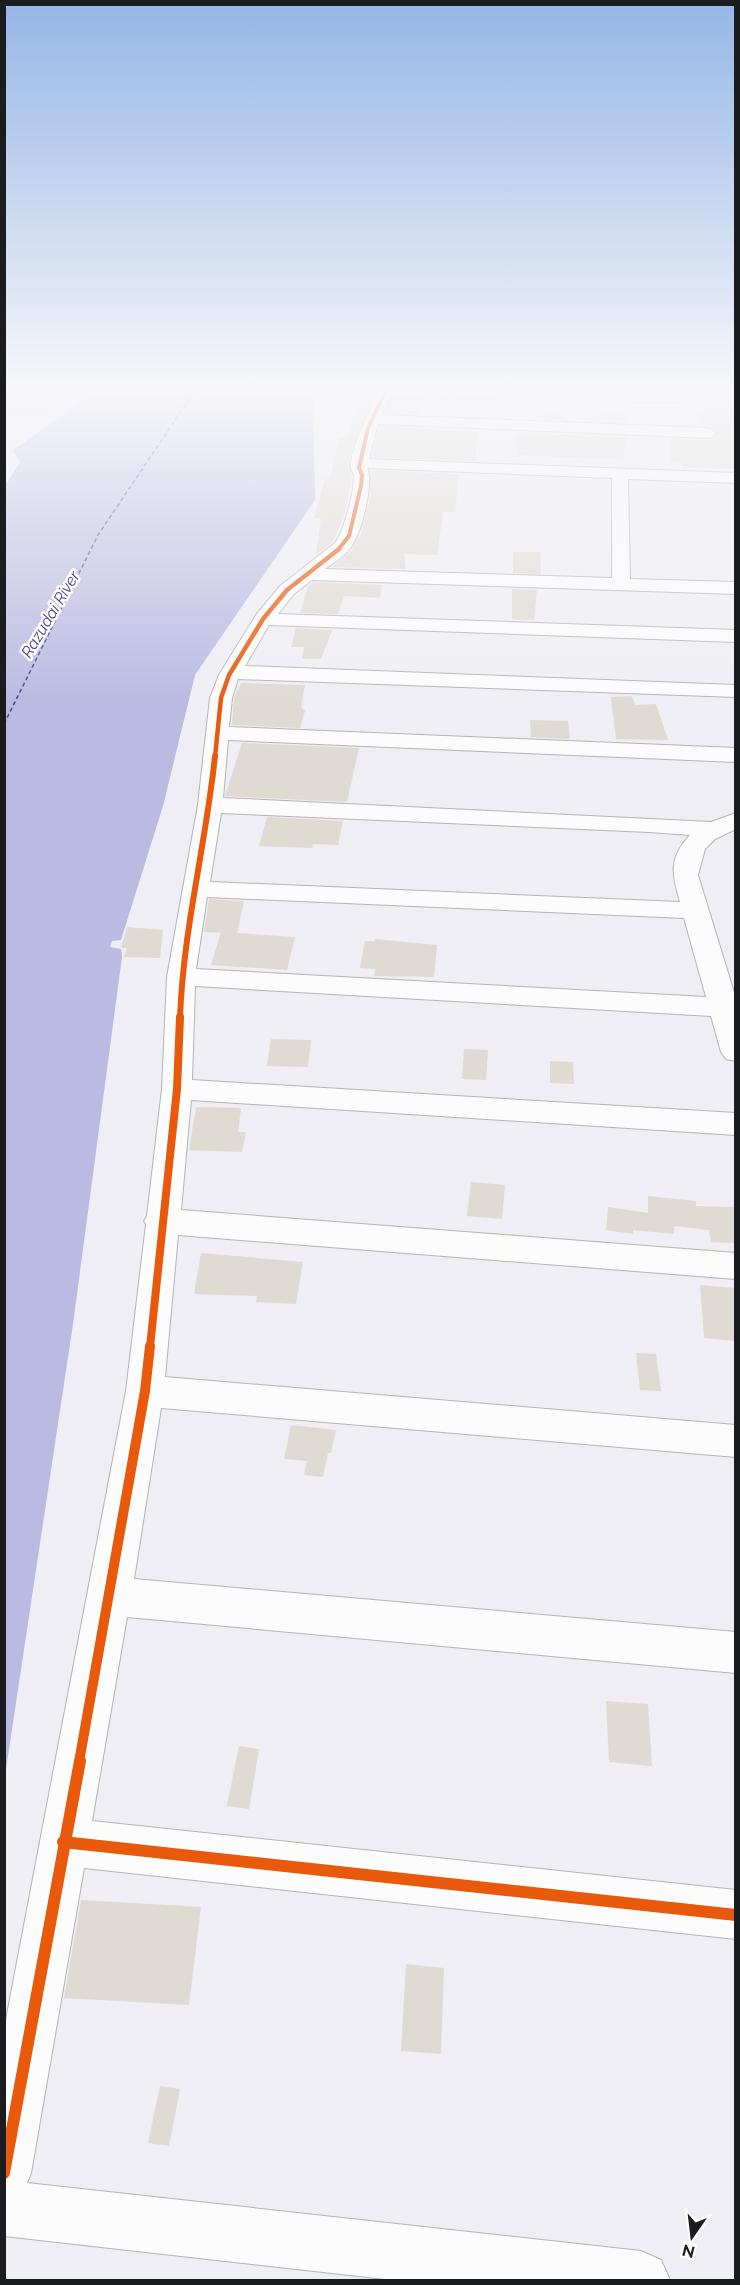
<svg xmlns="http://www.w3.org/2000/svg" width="740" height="2285" font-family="Raleway,sans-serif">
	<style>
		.water { fill: #babae2 }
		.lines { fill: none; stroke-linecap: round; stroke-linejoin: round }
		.ferry { stroke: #4a4488; stroke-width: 1.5; stroke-dasharray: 4 3; stroke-linecap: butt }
		.building { fill: #dfdad2 }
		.minor-casing { stroke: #b3b3b7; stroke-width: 2 }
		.minor { fill: #fcfcfd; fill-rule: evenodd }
		.cycleway-far5-casing { stroke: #fff; stroke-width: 6 }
		.cycleway-far4-casing { stroke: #fff; stroke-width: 7 }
		.cycleway-far3-casing { stroke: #fff; stroke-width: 9 }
		.cycleway-far2-casing { stroke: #fff; stroke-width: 11 }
		.cycleway-far1-casing { stroke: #fff; stroke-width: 14 }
		.cycleway-casing { stroke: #fff; stroke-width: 16 }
		.cycleway-far5 { stroke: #e8590c; stroke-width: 4 }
		.cycleway-far4 { stroke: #e8590c; stroke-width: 4.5 }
		.cycleway-far3 { stroke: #e8590c; stroke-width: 6 }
		.cycleway-far2 { stroke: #e8590c; stroke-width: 8 }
		.cycleway-far1 { stroke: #e8590c; stroke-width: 10 }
		.cycleway { stroke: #e8590c; stroke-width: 12 }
		.labels { text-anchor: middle; stroke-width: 5; stroke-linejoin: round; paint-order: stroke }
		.far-water-label { font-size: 16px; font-style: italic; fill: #4a4488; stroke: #fff }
	</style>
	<rect width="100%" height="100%" fill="#eeeef4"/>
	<polygon class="water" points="98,386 313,386 315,500 195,675 163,806 121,940 112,941 110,947 121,949 122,957 73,1324 5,1776 5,486 20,462 13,450 96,391"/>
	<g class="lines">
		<polyline class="ferry" points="4,724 98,535 198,386"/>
	</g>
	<g class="building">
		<polygon points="4,386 62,386 56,392 68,393 45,418 4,416"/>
		<polygon points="707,388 735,389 735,469 682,467 681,462 671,461 670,439 709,440 719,434 710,426 701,425 693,410 709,410 707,403 711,400 705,394"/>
		<polygon points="372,390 377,390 360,426 349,459 351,484 343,520 333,541 316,555 321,518 314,518 325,479 330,479 339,438 347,438 362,397 371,398"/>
		<polygon points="391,399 424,400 418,414 385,413"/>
		<polygon points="541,411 564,412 564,420 540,419"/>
		<polygon points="602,412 626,413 626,422 602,421"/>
		<polygon points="380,426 477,432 476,461 372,457"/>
		<polygon points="540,433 601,438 601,436 626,437 626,449 624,449 625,460 517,455 516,435 539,435"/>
		<polygon points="370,470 459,474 455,512 443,512 437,555 404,554 406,569 332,567 350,553 360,536 370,498"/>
		<polygon points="513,552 540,552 541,574 513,573"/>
		<polygon points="313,582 382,585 380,598 344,596 338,614 300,613 308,586"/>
		<polygon points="512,589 537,590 534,620 512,619"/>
		<polygon points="296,628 332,630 321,659 302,659 304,647 291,647"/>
		<polygon points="241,683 305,685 301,707 305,711 300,728 232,725 234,698"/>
		<polygon points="632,696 635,705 656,704 668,740 616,739 611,697"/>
		<polygon points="530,720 568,721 570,739 531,737"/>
		<polygon points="242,743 359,748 347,802 225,796"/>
		<polygon points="267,817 343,821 338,845 313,844 312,848 259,846"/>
		<polygon points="209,899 244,901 237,933 204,932"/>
		<polygon points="127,927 163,930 160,958 124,957 127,948 121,948"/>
		<polygon points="221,932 295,937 287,970 211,965"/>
		<polygon points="375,939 437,945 434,977 374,976 375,969 360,968 365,941 375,941"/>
		<polygon points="271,1039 311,1040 308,1067 267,1066"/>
		<polygon points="464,1049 488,1050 486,1080 462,1079"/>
		<polygon points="550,1061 573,1062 574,1084 550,1083"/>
		<polygon points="196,1107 241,1108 238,1132 246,1132 242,1152 189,1150"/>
		<polygon points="471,1182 505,1185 502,1219 467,1216"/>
		<polygon points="648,1196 696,1201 696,1206 735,1207 735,1243 711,1242 709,1230 674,1226 674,1234 633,1230 633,1234 606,1230 608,1207 648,1213"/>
		<polygon points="201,1253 303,1262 296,1304 256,1302 257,1296 194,1294"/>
		<polygon points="700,1285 735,1288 735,1341 704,1338"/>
		<polygon points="636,1353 656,1354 661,1391 640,1390"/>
		<polygon points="291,1425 336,1430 331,1453 328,1453 323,1477 304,1475 307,1461 284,1459"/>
		<polygon points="606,1701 648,1704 652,1766 609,1762"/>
		<polygon points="239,1746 259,1749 249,1809 227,1806"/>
		<polygon points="81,1900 201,1907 189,2005 64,1998"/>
		<polygon points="406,1964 444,1968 441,2054 401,2051"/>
		<polygon points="160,2086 180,2089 169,2146 148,2143"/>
	</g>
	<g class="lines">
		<g class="minor-casing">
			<path id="minor" d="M381,386H395L394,389L707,396L709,399L702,403L390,397L382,415L709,428L717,433L709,438L378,424L369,459L736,473V483L628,479L630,579L736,582V594L312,580L294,594L278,614L736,630V642L269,625L245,666L736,685V697L238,679L232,698L229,727L736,748V762L228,740L223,798L711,822L736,813V829L715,839L705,849L698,875L736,999V1061L726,1059L721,1052L711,1016L195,986L192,1080L736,1113V1135L191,1100L181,1210L736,1253V1279L178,1235L165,1377L736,1425V1457L161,1408L134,1579L736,1632V1673L127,1617L92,1821L736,1890V1939L84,1868L31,2173L27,2183L641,2251L661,2260L670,2280H394L4,2236V2030L126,1391L146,1224L144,1221L147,1216L162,1089L167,977L198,805L210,698L219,675L256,615L280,586L335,543C344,531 354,493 354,477C354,474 351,471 351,468C349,449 372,405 381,386ZM367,468L612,478V578L325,569C333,563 342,558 348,551C361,538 374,484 367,468ZM221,813L649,832L690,835C668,858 672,875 680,902L210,882ZM207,897L684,918L706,997L196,969Z"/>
		</g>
		<use href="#minor" class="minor"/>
		<g class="cycleway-far5-casing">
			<polyline id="cycleway-far5" points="337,551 349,536 361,486 362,475 359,468 368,428 388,386"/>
		</g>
		<g class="cycleway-far4-casing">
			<polyline id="cycleway-far4" points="215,757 221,698 229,675 263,619 287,590 339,549"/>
		</g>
		<g class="cycleway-far3-casing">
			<path id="cycleway-far3" d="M180,1018C183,930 206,844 215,756"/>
		</g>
		<g class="cycleway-far2-casing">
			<polyline id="cycleway-far2" points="150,1347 177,1089 180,1017"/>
		</g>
		<g class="cycleway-far1-casing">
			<polyline id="cycleway-far1" points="79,1762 145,1391 150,1346"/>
		</g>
		<g class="cycleway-casing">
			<g id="cycleway">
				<polyline points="63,1842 736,1915"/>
				<polyline points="4,2173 80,1761"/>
			</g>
		</g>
		<use href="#cycleway-far5" class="cycleway-far5"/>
		<use href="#cycleway-far4" class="cycleway-far4"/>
		<use href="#cycleway-far3" class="cycleway-far3"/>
		<use href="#cycleway-far2" class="cycleway-far2"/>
		<use href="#cycleway-far1" class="cycleway-far1"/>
		<use href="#cycleway" class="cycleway"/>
	</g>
	<linearGradient id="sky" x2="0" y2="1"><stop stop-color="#95b6e6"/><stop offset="0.55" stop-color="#f7f7fa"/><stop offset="1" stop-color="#f7f7fa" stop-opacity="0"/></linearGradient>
	<rect width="740" height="706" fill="url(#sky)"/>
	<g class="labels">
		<g class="far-water-label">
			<text transform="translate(50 614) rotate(-59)" y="6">Razudai River</text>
		</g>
	</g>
	<rect width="740" height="2285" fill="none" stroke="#1b1c1f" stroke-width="12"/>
	<g transform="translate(692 2237) rotate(194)" stroke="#ffffff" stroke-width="4.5" paint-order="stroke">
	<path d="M0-4.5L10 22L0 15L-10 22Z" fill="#1b1c1f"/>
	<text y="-9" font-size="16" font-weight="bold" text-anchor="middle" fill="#1b1c1f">N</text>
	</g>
</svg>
